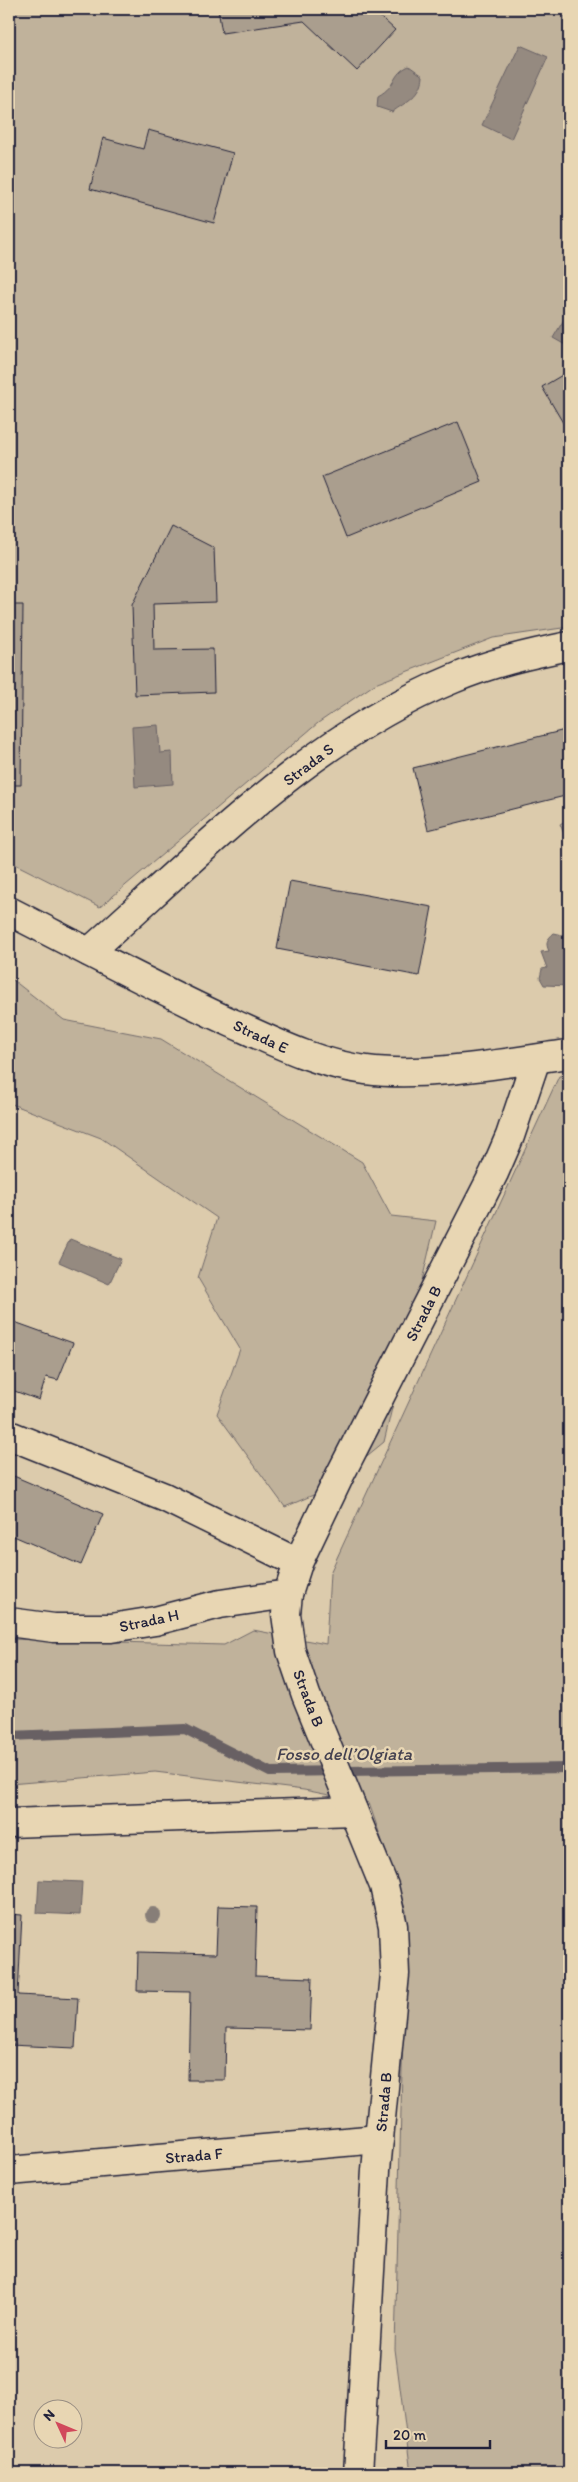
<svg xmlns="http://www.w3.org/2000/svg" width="578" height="2482" font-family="Itim,sans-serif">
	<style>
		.green { fill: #c0b29b; stroke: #716a6b }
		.water { fill: #958a80; stroke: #676064 }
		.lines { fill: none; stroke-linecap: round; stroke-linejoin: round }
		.stream { stroke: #676064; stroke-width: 10 }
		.building { fill: #aa9e8e; stroke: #22223b }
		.street-casing { stroke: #22223b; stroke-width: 31 }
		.street { stroke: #e8d6b3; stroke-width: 28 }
		.tree { fill: #877e78 }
		.labels { text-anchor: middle; stroke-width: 5; stroke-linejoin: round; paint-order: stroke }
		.street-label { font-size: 16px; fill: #22223b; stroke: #e8d6b3 }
		.water-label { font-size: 18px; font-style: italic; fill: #444150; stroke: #e8d6b3 }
	</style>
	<rect width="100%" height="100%" fill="#dccbac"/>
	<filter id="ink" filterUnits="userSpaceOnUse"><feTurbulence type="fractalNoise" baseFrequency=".02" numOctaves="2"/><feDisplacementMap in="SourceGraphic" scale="10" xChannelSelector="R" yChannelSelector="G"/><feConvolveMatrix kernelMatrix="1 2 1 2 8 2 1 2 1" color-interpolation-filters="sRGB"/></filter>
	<g filter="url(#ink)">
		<g class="green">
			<polygon points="9,9 569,9 569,627 493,638 375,684 318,723 100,907 9,861"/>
			<polygon points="569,819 569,846 560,824"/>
			<polygon points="9,977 64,1020 161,1039 362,1162 391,1216 436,1221 384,1442 325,1490 285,1507 217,1414 240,1349 198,1278 217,1218 101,1138 9,1103"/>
			<polygon points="569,1075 569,2473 411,2473 395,2349 406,1911 369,1803 304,1790 155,1772 9,1784 9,1639 224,1645 253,1630 326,1644 330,1573 559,1076"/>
		</g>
		<g class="water">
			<polygon points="520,45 548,57 511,139 482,125"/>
			<path d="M409,66L423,76C422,95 406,102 392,112L377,107L378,96C398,85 391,74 409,66Z"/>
			<polygon points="569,311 569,347 553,338"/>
			<polygon points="158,725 160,753 172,752 173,784 135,787 132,727"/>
			<path d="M554,933L563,935L566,944L569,945V986L544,985L540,978L542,969L547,968L541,952L549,951C545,943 547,939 554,933Z"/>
			<polygon points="70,1239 121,1259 109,1284 59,1262"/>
			<polygon points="39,1880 82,1882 80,1915 37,1913"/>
		</g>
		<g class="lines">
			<g class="stream">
				<polyline points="9,1736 185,1729 270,1772 569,1768"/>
				<polyline points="568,2473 569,2463"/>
			</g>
		</g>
		<g class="building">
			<polygon points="218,9 372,9 395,30 357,71 304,21 222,33"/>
			<polygon points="148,130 233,153 214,223 90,189 103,138 143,149"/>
			<polygon points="569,371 569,433 542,387"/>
			<polygon points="458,422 482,482 346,538 322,477"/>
			<polygon points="171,526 214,548 216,602 153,604 154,650 213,649 214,692 135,695 132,605"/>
			<polygon points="9,605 23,605 21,785 9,785"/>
			<polygon points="569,729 569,795 428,830 413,768"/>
			<polygon points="290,881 432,907 419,976 277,949"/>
			<polygon points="9,1320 73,1343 58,1380 46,1377 39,1400 9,1389"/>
			<polygon points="9,1474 103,1514 81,1565 9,1534"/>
			<polygon points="218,1906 257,1907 255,1976 312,1978 310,2030 226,2028 225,2080 188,2080 190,1992 137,1991 138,1952 216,1954"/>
			<polygon points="9,1914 22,1915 18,1995 78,1998 75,2048 9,2045"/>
		</g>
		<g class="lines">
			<g class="street-casing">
				<g id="street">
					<path d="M9,911C83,949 156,988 232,1023C276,1043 318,1064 366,1070C429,1078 506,1062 569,1054"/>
					<path d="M89,952C202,852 311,737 453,679C490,663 530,654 569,646"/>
					<polyline points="9,1435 164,1497 298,1563"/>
					<polyline points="9,1622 54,1628 111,1628 155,1621 220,1604 288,1594"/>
					<polyline points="9,1823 353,1811"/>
					<polyline points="9,2171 379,2139"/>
					<polyline points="358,2473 376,2170 395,1974 393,1926 384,1886 306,1695 291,1651 286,1614 288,1594 298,1563 340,1475 494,1173 510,1136 536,1059"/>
				</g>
			</g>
			<use href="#street" class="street"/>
		</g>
		<circle class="tree" cx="153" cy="1915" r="8"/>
	</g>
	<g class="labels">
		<g class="street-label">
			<text transform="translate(308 764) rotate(-37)" y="6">Strada S</text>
			<text transform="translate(261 1036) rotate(25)" y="6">Strada E</text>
			<text transform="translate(423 1313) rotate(-63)" y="6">Strada B</text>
			<text transform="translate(149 1620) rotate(-12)" y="6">Strada H</text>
			<text transform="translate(309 1698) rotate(69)" y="6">Strada B</text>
			<text transform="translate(383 2102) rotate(-85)" y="6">Strada B</text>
			<text transform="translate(194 2155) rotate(-5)" y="6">Strada F</text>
		</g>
		<g class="water-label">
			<text x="344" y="1760">Fosso dell’Olgiata</text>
		</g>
	</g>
	<rect width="578" height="2482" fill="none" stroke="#e8d6b3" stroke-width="30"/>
	<rect x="15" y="15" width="548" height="2452" fill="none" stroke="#22223b" stroke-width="2" filter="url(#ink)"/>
	<g transform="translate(58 2424) rotate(314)"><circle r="24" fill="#e8d6b3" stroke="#998e83"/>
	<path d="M0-4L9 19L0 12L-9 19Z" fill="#d1495b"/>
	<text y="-8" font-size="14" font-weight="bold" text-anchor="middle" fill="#22223b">N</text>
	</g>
	<path d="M386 2440v8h104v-8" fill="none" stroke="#22223b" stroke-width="2.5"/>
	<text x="393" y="2440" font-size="15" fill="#22223b" stroke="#e8d6b3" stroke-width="4" paint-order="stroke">20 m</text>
</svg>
